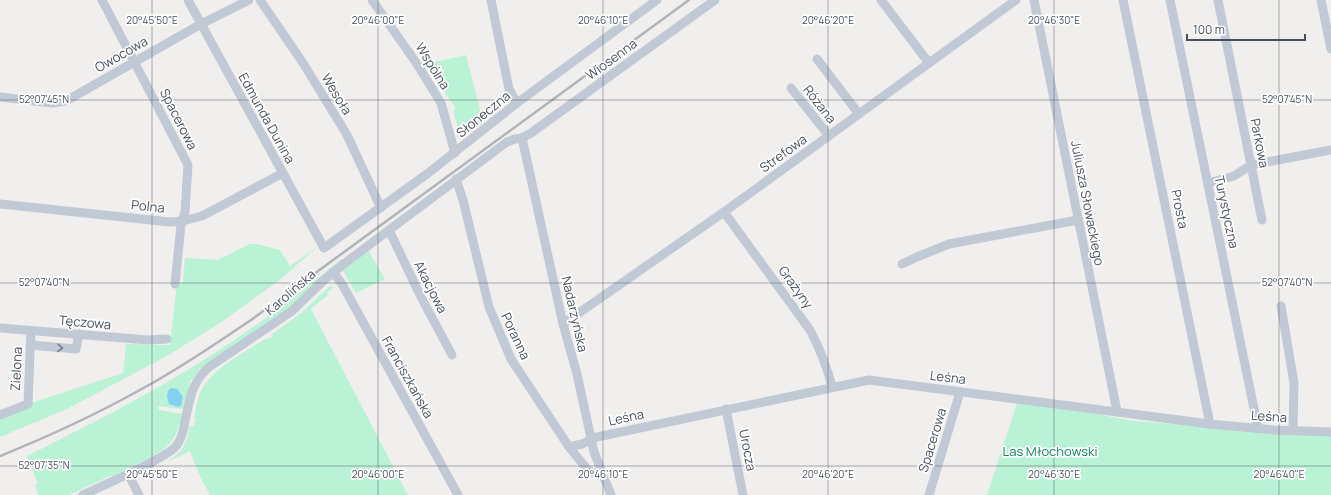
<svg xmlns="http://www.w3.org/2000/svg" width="1331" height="495" font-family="Manrope,sans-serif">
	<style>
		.green { fill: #baf2d5 }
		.water { fill: #84cff2 }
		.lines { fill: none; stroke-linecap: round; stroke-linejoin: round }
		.minor { stroke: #c1c9d5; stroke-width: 9 }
		.rail { stroke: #b0b3ba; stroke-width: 2.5 }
		.oneway { stroke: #717a87 }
		.ticks { fill: none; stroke: #46505d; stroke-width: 1; stroke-opacity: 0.45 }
		.labels { text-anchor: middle; stroke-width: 3.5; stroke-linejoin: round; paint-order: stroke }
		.street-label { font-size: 13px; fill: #46505d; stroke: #fff }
		.park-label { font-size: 13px; fill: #118456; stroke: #fff }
		.ticks-label { font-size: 10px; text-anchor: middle; fill: #46505d; stroke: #fff; stroke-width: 3.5; stroke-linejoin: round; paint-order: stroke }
	</style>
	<rect width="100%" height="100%" fill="#f1efee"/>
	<g class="green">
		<polygon points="466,55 483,121 482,124 457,138 457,136 459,133 454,114 455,107 443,90 436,71 422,68 421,65"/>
		<polygon points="249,244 257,244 280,250 290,266 317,247 281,279 223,321 167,356 67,409 0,437 0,413 123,373 126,344 170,345 177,285 183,282 185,258 218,260"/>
		<polygon points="368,250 385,279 356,293 342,269"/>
		<path d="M341,259L343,261L292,306L200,369L190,382L183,409L158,406L159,410L182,414C178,433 174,444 156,454L155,453V455L113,476H110L69,495H38L35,485L38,484L27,456C83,428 140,399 194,366C246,334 295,298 341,259Z"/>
		<path d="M330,286L336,288H333L327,292L328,295L311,309L408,495H210L199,474L190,451L165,463C182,452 186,447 190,426H194L196,419H194C196,409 197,398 202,389C212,369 248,350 267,338L268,339L273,336L272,334L301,313Z"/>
		<polygon points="1017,403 1066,408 1133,421 1331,435 1331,495 987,495"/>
	</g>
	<polygon class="water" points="171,388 177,389 183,397 181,405 179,407 169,404 167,397 168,391"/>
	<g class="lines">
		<g class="minor">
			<polyline points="102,0 188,165 185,212 181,225 175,284"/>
			<polyline points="188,0 324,248 427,174 517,103 657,0"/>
			<polyline points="260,0 303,63 347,135 381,208"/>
			<polyline points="372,0 415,61 441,103 455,153"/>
			<polyline points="491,0 509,89 517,103"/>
			<polyline points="881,0 929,63"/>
			<polyline points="1034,0 1117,411"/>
			<polyline points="1123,0 1210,424"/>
			<polyline points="1170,0 1258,428"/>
			<polyline points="1218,0 1262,220"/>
			<polyline points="1321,0 1331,49"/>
			<polyline points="817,59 859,114"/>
			<polyline points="791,88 829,136"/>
			<polyline points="0,97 52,103 66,101 201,24 249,0"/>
			<polyline points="522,138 563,324 577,374 594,452 611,495"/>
			<polyline points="456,179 463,200 489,307 511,359 569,447 587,469 593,473 602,475"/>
			<polyline points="1208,183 1234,176 1251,165 1331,150"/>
			<polyline points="0,204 170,222 183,221 202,216 283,173"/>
			<path d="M724,212L810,330C820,349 827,366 832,387"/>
			<polyline points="389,230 421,297 452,355"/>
			<polyline points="902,264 917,257 949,244 1078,220"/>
			<polyline points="333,272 342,284 458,495"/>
			<polyline points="1281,306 1294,383 1293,430"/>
			<polyline points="563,324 724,212 1016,0"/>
			<polyline points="0,328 148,340 167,339"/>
			<polyline points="30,345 76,349 79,334"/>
			<polyline points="726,409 743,495"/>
			<polyline points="0,415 28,404 31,331"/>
			<polyline points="569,447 582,444 597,437 869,380 1210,424 1274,430 1331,432"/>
			<polyline points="128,474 139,495"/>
			<path d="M83,495C101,486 168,458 177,445C182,438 184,429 185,421C190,399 191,383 209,367L292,311L323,281L345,263L507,142L515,139L522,138L531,133L715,0"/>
			<polyline points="929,495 960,392"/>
		</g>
		<path class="rail" d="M0,456C47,437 93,416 138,391C177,370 214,345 251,320L689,0"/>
	</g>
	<defs><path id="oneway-chevron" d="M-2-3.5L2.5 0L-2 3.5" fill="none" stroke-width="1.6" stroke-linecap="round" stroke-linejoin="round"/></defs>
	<use class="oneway" href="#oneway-chevron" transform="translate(60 348) rotate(4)"/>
	<path class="ticks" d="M152,0V495M378,0V495M603,0V495M828,0V495M1054,0V495M1279,0V495M0,100H1331M0,283H1331M0,466H1331"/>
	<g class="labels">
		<g class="street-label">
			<text transform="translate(121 54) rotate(-30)" y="5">Owocowa</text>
			<text transform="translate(611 59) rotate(-36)" y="5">Wiosenna</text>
			<text transform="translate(433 66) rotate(58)" y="5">Wspólna</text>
			<text transform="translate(337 94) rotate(59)" y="5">Wesoła</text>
			<text transform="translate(820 104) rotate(52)" y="5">Różana</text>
			<text transform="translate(483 114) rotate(-39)" y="5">Słoneczna</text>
			<text transform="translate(267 118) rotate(61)" y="5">Edmunda Dunina</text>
			<text transform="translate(179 119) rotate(63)" y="5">Spacerowa</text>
			<text transform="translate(1260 143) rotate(79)" y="5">Parkowa</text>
			<text transform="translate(783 153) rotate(-36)" y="5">Strefowa</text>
			<text transform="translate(1088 203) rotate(79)" y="5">Juliusza Słowackiego</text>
			<text transform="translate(148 206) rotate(6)" y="5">Polna</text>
			<text transform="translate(1180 209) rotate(78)" y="5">Prosta</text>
			<text transform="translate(1227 212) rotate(78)" y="5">Turystyczna</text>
			<text transform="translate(431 287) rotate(63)" y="5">Akacjowa</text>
			<text transform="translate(796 287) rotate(54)" y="5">Grażyny</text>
			<text transform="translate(290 292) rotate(-41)" y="5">Karolińska</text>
			<text transform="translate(575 314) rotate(77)" y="5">Nadarzyńska</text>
			<text transform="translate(85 322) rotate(5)" y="5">Tęczowa</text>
			<text transform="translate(516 336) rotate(65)" y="5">Poranna</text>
			<text transform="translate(16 369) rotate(-87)" y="5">Zielona</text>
			<text transform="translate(408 377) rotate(61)" y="5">Franciszkańska</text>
			<text transform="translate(948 377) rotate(7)" y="5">Leśna</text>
			<text transform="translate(1269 416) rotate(4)" y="5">Leśna</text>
			<text transform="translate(626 417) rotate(-12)" y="5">Leśna</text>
			<text transform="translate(932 440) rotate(-73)" y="5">Spacerowa</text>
			<text transform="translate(748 450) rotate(79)" y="5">Urocza</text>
		</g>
		<g class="park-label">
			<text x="1050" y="456">Las Młochowski</text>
		</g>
	</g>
	<g class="ticks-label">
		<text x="152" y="24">20°45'50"E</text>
		<text x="378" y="24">20°46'00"E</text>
		<text x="603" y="24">20°46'10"E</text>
		<text x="828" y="24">20°46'20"E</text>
		<text x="1054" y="24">20°46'30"E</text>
		<text x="44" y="103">52°07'45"N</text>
		<text x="1287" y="103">52°07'45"N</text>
		<text x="44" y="286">52°07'40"N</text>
		<text x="1287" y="286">52°07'40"N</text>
		<text x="44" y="469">52°07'35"N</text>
		<text x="152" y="478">20°45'50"E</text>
		<text x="378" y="478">20°46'00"E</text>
		<text x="603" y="478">20°46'10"E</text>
		<text x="828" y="478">20°46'20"E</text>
		<text x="1054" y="478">20°46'30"E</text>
		<text x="1279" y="478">20°46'40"E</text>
	</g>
	<path d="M1187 34v6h118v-6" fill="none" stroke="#46505d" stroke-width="2"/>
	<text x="1193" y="34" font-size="12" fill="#46505d" stroke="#ffffff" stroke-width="3" paint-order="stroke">100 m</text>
</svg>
